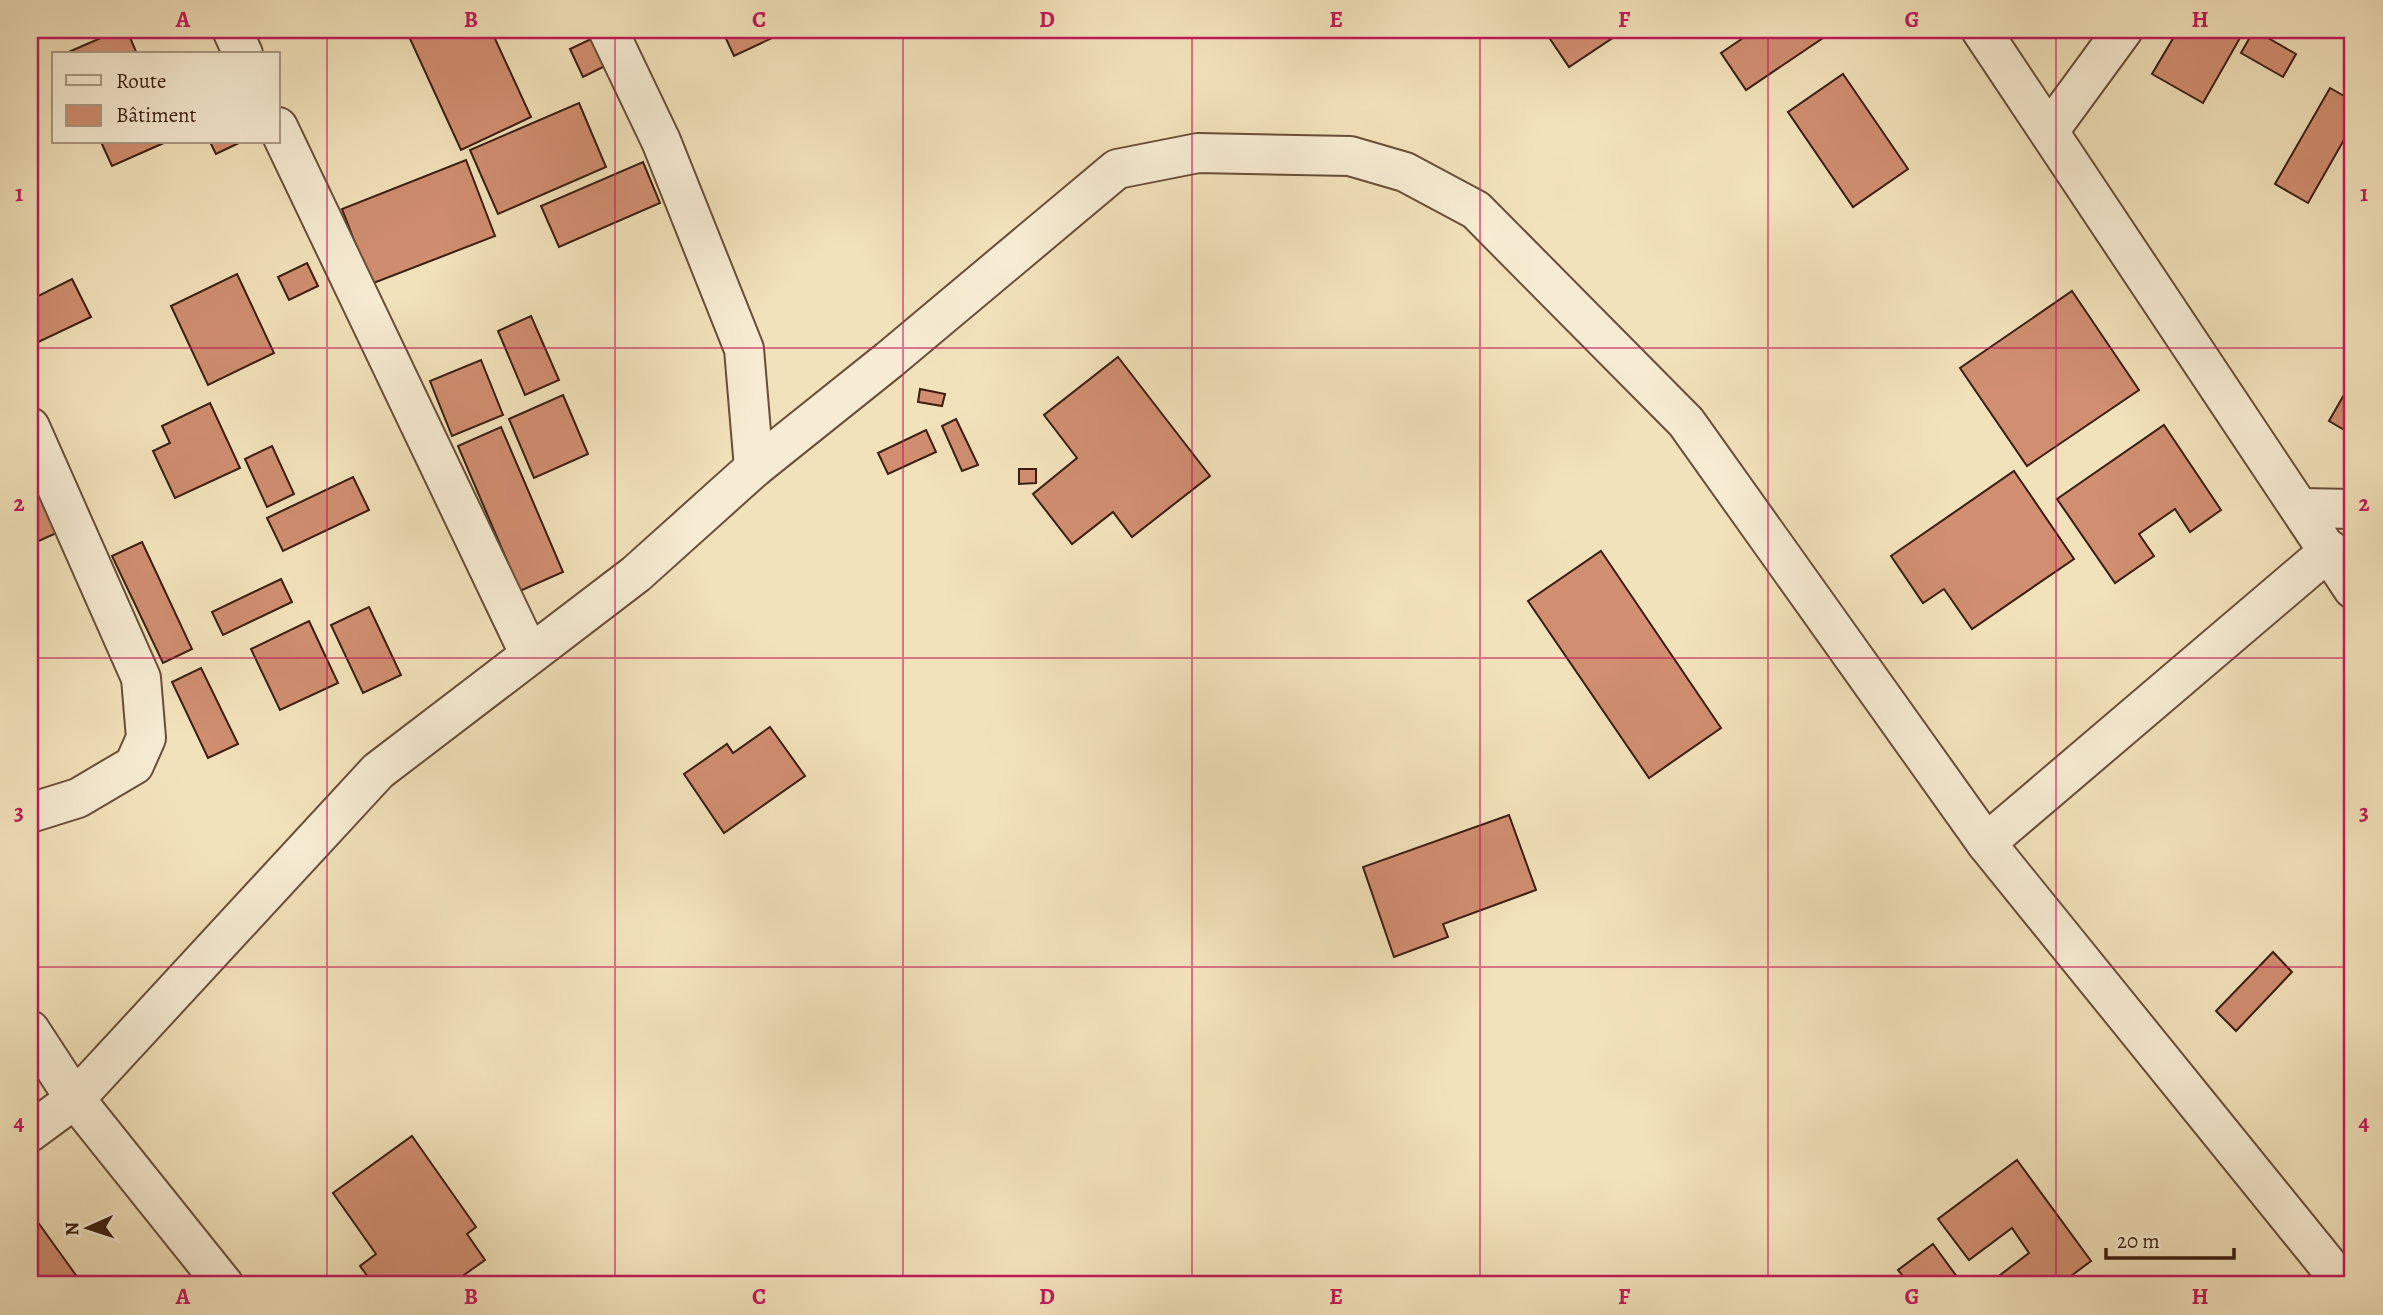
<svg xmlns="http://www.w3.org/2000/svg" width="2383" height="1315" font-family="Alegreya,serif">
	<style>
		.building { fill: #d18e71; stroke: #3a1d0d; stroke-width: 2 }
		.lines { fill: none; stroke-linecap: round; stroke-linejoin: round }
		.minor-casing { stroke: #684e38; stroke-width: 42 }
		.minor { stroke: #f7ecd3; stroke-width: 38 }
		.grid { fill: none; stroke: #c2185b; stroke-width: 2; stroke-opacity: 0.55 }
		.neatline { fill: none; stroke: #c2185b; stroke-width: 2.5 }
		.grid-label { font-size: 23px; text-anchor: middle; font-weight: bold; fill: #c2185b }
	</style>
	<rect width="100%" height="100%" fill="#f2e2bb"/>
	<filter id="stains"><feTurbulence type="fractalNoise" baseFrequency=".00286" numOctaves="4"/><feColorMatrix values="0 0 0 0 .2 0 0 0 0 .09 0 0 0 0 .02 0 0 0 .5 -.17"/></filter>
	<radialGradient id="worn" r=".72"><stop offset=".6" stop-color="#630" stop-opacity="0"/><stop offset="1" stop-color="#630" stop-opacity=".3"/></radialGradient>
	<g class="building">
		<polygon points="119,30 127,30 137,54 64,54"/>
		<polygon points="406,30 470,30 474,38 491,30 531,117 461,150"/>
		<polygon points="722,30 789,30 734,56"/>
		<polygon points="1544,30 1622,30 1623,31 1569,67"/>
		<polygon points="1755,30 1817,30 1823,38 1746,90 1721,53"/>
		<polygon points="2178,30 2225,30 2240,38 2203,103 2152,74"/>
		<polygon points="2254,30 2296,54 2283,77 2241,53"/>
		<polygon points="593,38 605,66 583,77 570,49"/>
		<polygon points="1843,74 1908,169 1853,207 1788,112"/>
		<polygon points="2330,88 2353,101 2353,124 2308,203 2275,184"/>
		<polygon points="579,103 606,167 498,214 470,150"/>
		<polygon points="101,142 166,142 112,166"/>
		<polygon points="210,142 241,142 216,154"/>
		<polygon points="466,160 495,236 371,284 342,209"/>
		<polygon points="643,162 660,203 559,247 541,206"/>
		<polygon points="307,263 318,286 289,300 278,277"/>
		<polygon points="237,274 274,353 208,385 171,306"/>
		<polygon points="72,279 91,317 30,346 30,300"/>
		<polygon points="2072,291 2139,390 2027,466 1960,368"/>
		<polygon points="531,316 559,380 525,395 498,331"/>
		<polygon points="1118,357 1210,476 1132,537 1113,512 1072,544 1033,494 1077,458 1044,415"/>
		<polygon points="481,360 503,415 452,436 430,381"/>
		<polygon points="2353,379 2353,435 2329,421"/>
		<polygon points="920,389 945,394 942,406 918,402"/>
		<polygon points="563,395 588,454 534,478 509,419"/>
		<polygon points="210,403 240,468 175,498 153,451 170,443 162,426"/>
		<polygon points="956,419 978,465 962,471 942,426"/>
		<polygon points="2164,425 2221,510 2190,532 2175,509 2139,534 2154,556 2115,583 2057,499"/>
		<polygon points="501,427 563,572 520,591 458,446"/>
		<polygon points="926,430 936,452 888,474 878,453"/>
		<polygon points="272,446 294,494 267,507 245,459"/>
		<polygon points="1019,469 1036,469 1036,483 1019,484"/>
		<polygon points="2014,471 2074,559 1972,629 1944,589 1923,603 1891,556"/>
		<polygon points="37,475 63,530 30,545 30,478"/>
		<polygon points="353,477 369,510 283,551 267,518"/>
		<polygon points="142,542 192,649 163,663 112,556"/>
		<polygon points="1601,551 1721,728 1649,778 1528,601"/>
		<polygon points="281,579 292,602 223,635 212,612"/>
		<polygon points="369,607 401,675 363,693 331,625"/>
		<polygon points="309,621 338,683 280,710 251,649"/>
		<polygon points="201,668 238,744 208,758 172,682"/>
		<polygon points="770,727 805,776 724,833 684,774 727,744 733,753"/>
		<polygon points="1509,815 1536,890 1443,924 1448,937 1394,957 1363,867"/>
		<polygon points="2273,952 2292,972 2236,1031 2216,1011"/>
		<polygon points="412,1136 476,1227 467,1234 485,1260 450,1285 374,1285 360,1266 376,1254 333,1193"/>
		<polygon points="2017,1160 2091,1261 2059,1285 1987,1285 2029,1253 2012,1228 1969,1260 1938,1219"/>
		<polygon points="37,1221 83,1285 30,1285 30,1227"/>
		<polygon points="1933,1244 1963,1285 1910,1285 1898,1270"/>
	</g>
	<g class="lines">
		<g class="minor-casing">
			<g id="minor">
				<polyline points="232,30 243,54"/>
				<polyline points="608,30 661,141 744,349 754,468"/>
				<polyline points="1981,30 2353,589"/>
				<polyline points="278,127 529,653"/>
				<polyline points="2049,131 2123,30"/>
				<polyline points="30,427 141,678 146,738 134,765 78,798 30,813"/>
				<polyline points="2302,508 2353,509"/>
				<polyline points="1986,843 2330,550"/>
				<polyline points="30,1030 75,1099 224,1285"/>
				<polyline points="30,1132 75,1099 378,771 636,574 754,468 889,360 1117,169 1198,153 1350,156 1405,172 1476,210 1686,422 1986,843 2344,1285"/>
			</g>
		</g>
		<use href="#minor" class="minor"/>
	</g>
	<path class="grid" d="M327,30V1285M615,30V1285M903,30V1285M1192,30V1285M1480,30V1285M1768,30V1285M2056,30V1285M30,348H2353M30,658H2353M30,967H2353"/>
	<rect width="2383" height="1315" fill="none" stroke="#f2e2bb" stroke-width="77"/>
	<rect x="52" y="52" width="228" height="91" fill="#f7ecd3" stroke="#ab9984" stroke-width="2"/>
	<rect x="66" y="75" width="35" height="10" fill="#f7ecd3" stroke="#ab9984" stroke-width="2"/>
	<text x="116" y="88" font-size="21" fill="#3a1d0d">Route</text>
	<rect x="66" y="105" width="35" height="21" fill="#d18e71" stroke="#ab9984" stroke-width="2"/>
	<text x="116" y="122" font-size="21" fill="#3a1d0d">Bâtiment</text>
	<g transform="translate(88 1228) rotate(267)" stroke="#f7ecd3" stroke-width="5" paint-order="stroke">
	<path d="M0-5L12 26L0 18L-12 26Z" fill="#3a1d0d"/>
	<text y="-10" font-size="19" font-weight="bold" text-anchor="middle" fill="#3a1d0d">N</text>
	</g>
	<path d="M2106 1248v10h128v-10" fill="none" stroke="#3a1d0d" stroke-width="3.5"/>
	<text x="2117" y="1248" font-size="21" fill="#3a1d0d" stroke="#f7ecd3" stroke-width="5" paint-order="stroke">20 m</text>
	<rect x="38" y="38" width="2306" height="1238" class="neatline"/>
	<g class="grid-label">
		<text x="183" y="27">A</text>
		<text x="471" y="27">B</text>
		<text x="759" y="27">C</text>
		<text x="1047" y="27">D</text>
		<text x="1336" y="27">E</text>
		<text x="1624" y="27">F</text>
		<text x="1912" y="27">G</text>
		<text x="2200" y="27">H</text>
		<text x="19" y="201">1</text>
		<text x="2364" y="201">1</text>
		<text x="19" y="511">2</text>
		<text x="2364" y="511">2</text>
		<text x="19" y="820">3</text>
		<text x="2364" y="820">3</text>
		<text x="19" y="1130">4</text>
		<text x="2364" y="1130">4</text>
		<text x="183" y="1304">A</text>
		<text x="471" y="1304">B</text>
		<text x="759" y="1304">C</text>
		<text x="1047" y="1304">D</text>
		<text x="1336" y="1304">E</text>
		<text x="1624" y="1304">F</text>
		<text x="1912" y="1304">G</text>
		<text x="2200" y="1304">H</text>
	</g>
	<rect width="100%" height="100%" filter="url(#stains)"/>
	<rect width="100%" height="100%" fill="url(#worn)"/>
</svg>
